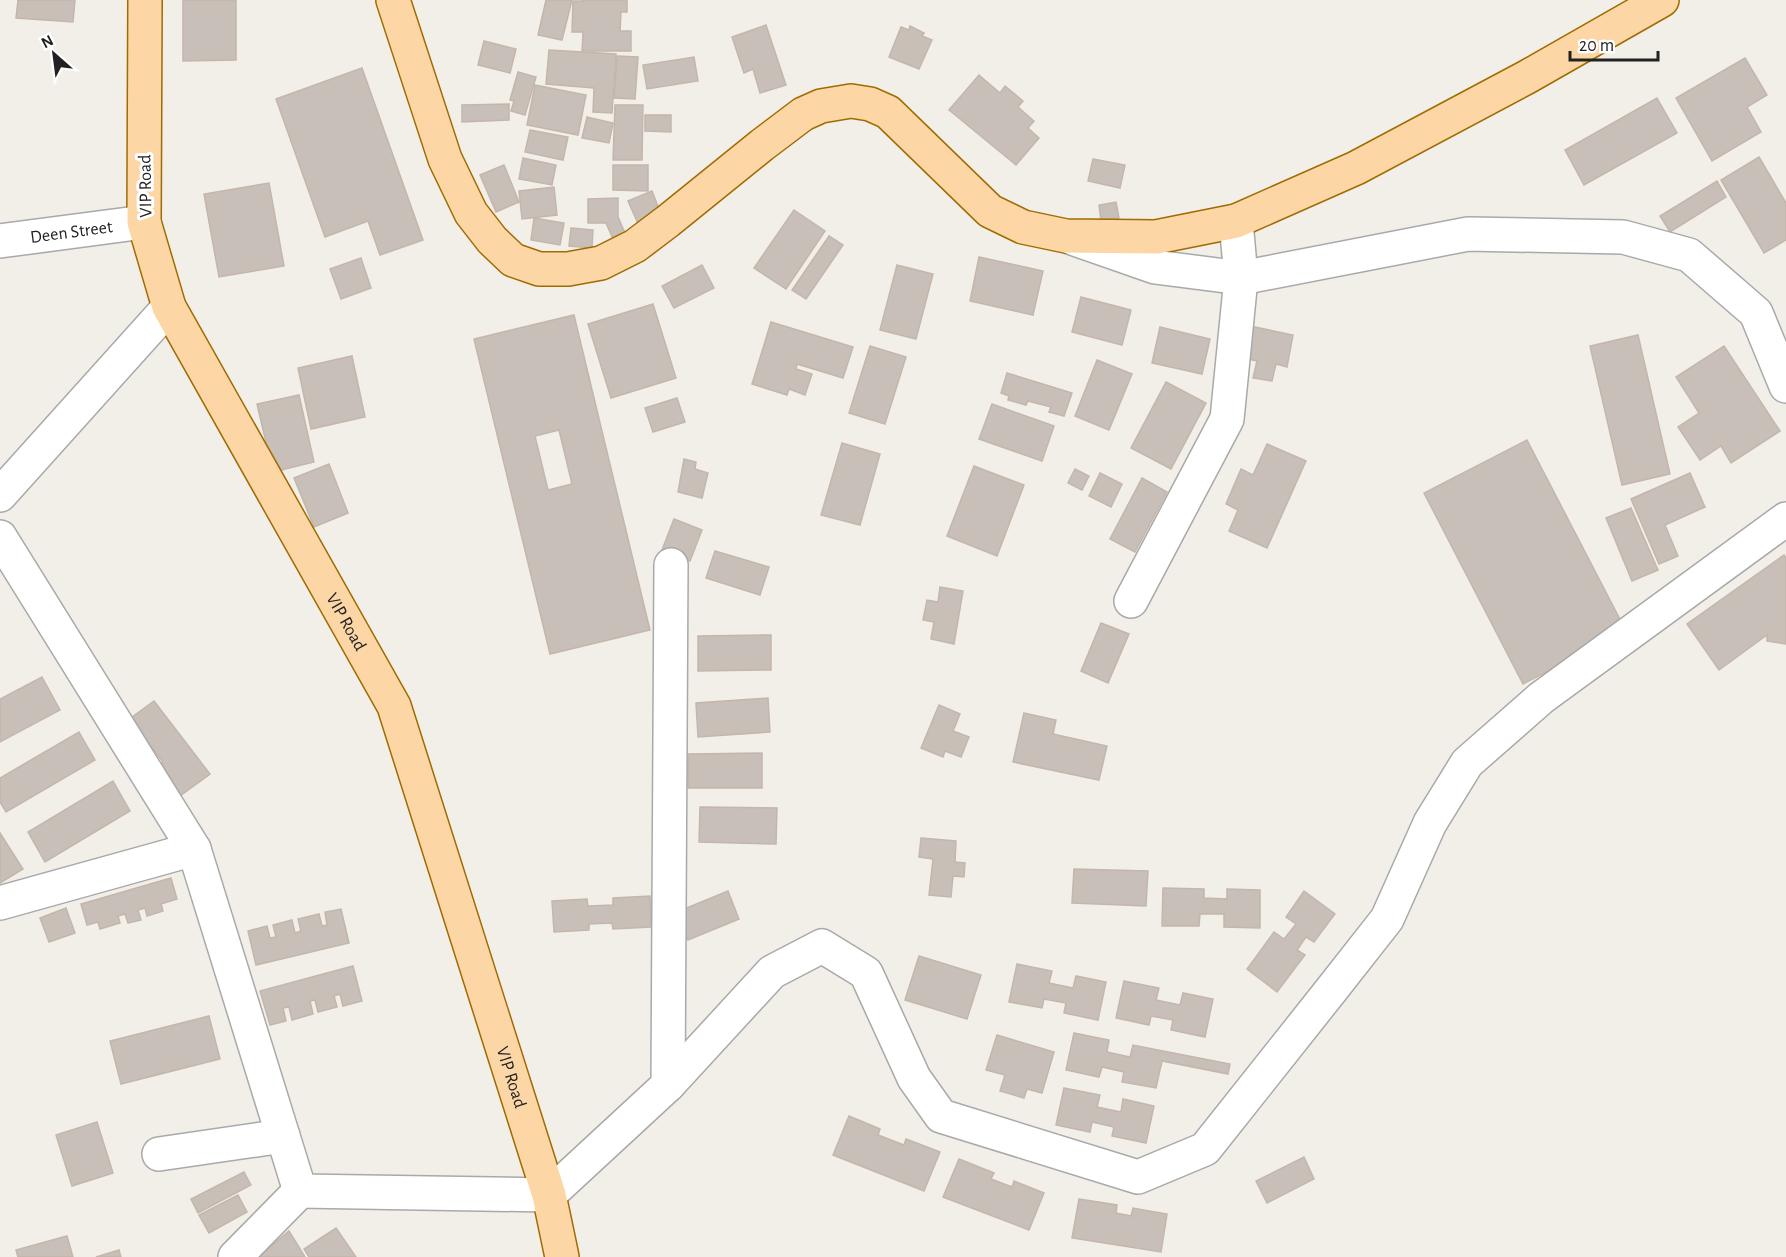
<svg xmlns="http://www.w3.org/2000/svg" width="1786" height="1257" font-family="'Alegreya Sans',sans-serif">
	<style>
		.building { fill: #c7bfb8; stroke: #c4b6ab; stroke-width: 1.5; fill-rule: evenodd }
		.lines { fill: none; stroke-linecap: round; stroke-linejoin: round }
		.minor-casing { stroke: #a9a9a9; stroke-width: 36 }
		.major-casing { stroke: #a06b00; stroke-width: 36 }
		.minor { stroke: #fff; stroke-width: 33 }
		.major { stroke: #fcd6a4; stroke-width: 33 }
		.labels { text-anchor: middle; stroke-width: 6; stroke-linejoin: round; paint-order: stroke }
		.street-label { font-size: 18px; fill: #222; stroke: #fff }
	</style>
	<rect width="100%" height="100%" fill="#f2efe9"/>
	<g class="building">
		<polygon points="18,0 75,0 73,22 16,18"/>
		<polygon points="183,0 236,0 236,60 183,61"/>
		<polygon points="546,0 572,0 562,40 538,35"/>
		<polygon points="583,0 627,0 627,12 621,12 620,31 631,31 631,51 582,51 583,32 572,32 573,1 583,1"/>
		<polygon points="766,25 786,85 760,93 753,69 744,73 732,37"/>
		<polygon points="910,26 924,33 922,36 932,40 919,69 889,57 901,27 909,30"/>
		<polygon points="484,41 516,49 510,73 478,65"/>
		<polygon points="549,50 616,54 612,113 593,112 594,88 546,84"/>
		<polygon points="617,56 638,57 635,99 614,98"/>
		<polygon points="694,57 698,81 647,89 643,65"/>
		<polygon points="1745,58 1767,95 1747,107 1761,132 1712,161 1676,98"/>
		<polygon points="362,68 423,240 380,255 368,221 325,237 276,99"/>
		<polygon points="518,72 536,77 525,115 511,111 514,101 510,100"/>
		<polygon points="979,75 1000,93 1005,86 1023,101 1018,107 1034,121 1028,128 1039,138 1016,165 949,110"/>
		<polygon points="535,85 586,95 578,135 527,125"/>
		<polygon points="1657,98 1677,133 1584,185 1565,150"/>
		<polygon points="509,104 509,120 462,122 462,105"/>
		<polygon points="615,105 643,105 642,160 613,160"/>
		<polygon points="645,115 671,115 671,132 645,131"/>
		<polygon points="587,117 613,123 609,143 582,138"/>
		<polygon points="530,130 568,137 563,160 525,152"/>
		<polygon points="1759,157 1786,203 1786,240 1764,253 1721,180"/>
		<polygon points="523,158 556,165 552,185 519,179"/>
		<polygon points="1093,159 1125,165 1120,188 1088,181"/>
		<polygon points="504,165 519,202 496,212 480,175"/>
		<polygon points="613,165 648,165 648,191 613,190"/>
		<polygon points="1717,181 1726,197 1670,232 1660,216"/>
		<polygon points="269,183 284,266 219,277 204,194"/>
		<polygon points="554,187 557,215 522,219 519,191"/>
		<polygon points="652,191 663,219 640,228 628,201"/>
		<polygon points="618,198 618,217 625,233 613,239 606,223 588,223 588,199"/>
		<polygon points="1116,202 1119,218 1101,221 1099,205"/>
		<polygon points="794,210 825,231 786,289 754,268"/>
		<polygon points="534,218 564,223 560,245 531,240"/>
		<polygon points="571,228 593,230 592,248 569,246"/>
		<polygon points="829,236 843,245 806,299 792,290"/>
		<polygon points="979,257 1043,271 1033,315 970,301"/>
		<polygon points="361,258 371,288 341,299 330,269"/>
		<polygon points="702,265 714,288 674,308 662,286"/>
		<polygon points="897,265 933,274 916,339 880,330"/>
		<polygon points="1081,297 1131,310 1122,345 1072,332"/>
		<polygon points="653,304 676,378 611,398 588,324"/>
		<path d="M574,315L650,630L550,654L474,339ZM559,430L572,484L548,490L535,436Z"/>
		<polygon points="771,322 853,347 843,378 797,364 796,369 812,374 805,395 789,389 787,395 752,384"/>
		<polygon points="1245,325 1293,335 1287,367 1276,364 1272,381 1253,378 1257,361 1239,357"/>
		<polygon points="1160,327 1210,339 1202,374 1152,363"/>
		<polygon points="1638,335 1670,474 1622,485 1590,346"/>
		<polygon points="870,346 906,357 885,424 849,413"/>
		<polygon points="1724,346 1780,431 1731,463 1721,446 1700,460 1678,427 1699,413 1676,377"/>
		<polygon points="352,356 365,417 311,429 298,368"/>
		<polygon points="1097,360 1132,374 1109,430 1075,416"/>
		<polygon points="1007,373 1072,393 1064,416 1049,412 1051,407 1028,401 1026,405 1008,400 1009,396 1001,393"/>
		<polygon points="1166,382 1206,403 1171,469 1131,448"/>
		<polygon points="299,395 314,462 273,472 257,404"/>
		<polygon points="677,398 685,422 653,432 645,408"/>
		<polygon points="992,404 1054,426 1042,461 979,439"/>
		<polygon points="1527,440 1626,631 1523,684 1424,493"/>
		<polygon points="842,443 880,454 860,525 821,515"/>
		<polygon points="1267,444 1306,461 1267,548 1229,531 1238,510 1226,504 1241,469 1253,475"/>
		<polygon points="684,459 696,462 695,469 708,473 702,498 678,492"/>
		<polygon points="329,464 348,513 314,527 294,478"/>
		<polygon points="974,466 1024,485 997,556 947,536"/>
		<polygon points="1075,469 1089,476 1082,490 1068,483"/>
		<polygon points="1100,473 1122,484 1111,507 1089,496"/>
		<polygon points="1690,473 1705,507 1665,525 1678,556 1659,564 1631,499"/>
		<polygon points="1142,478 1167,492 1135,552 1110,539"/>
		<polygon points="1631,508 1658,570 1632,581 1606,518"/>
		<polygon points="674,519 702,530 690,561 662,550"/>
		<polygon points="715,551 769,567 760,595 706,578"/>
		<polygon points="1784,555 1786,558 1786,644 1767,641 1767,635 1719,670 1687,624"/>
		<polygon points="940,587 963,591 954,644 931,639 934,622 923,620 927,600 938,602"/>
		<polygon points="1101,623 1129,634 1108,683 1081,671"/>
		<polygon points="771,635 771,670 698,671 698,636"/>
		<polygon points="42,677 60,710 0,742 0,699"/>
		<polygon points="768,698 770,732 698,737 696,703"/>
		<polygon points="154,701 210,774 180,796 157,766 163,762 149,744 143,748 124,723"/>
		<polygon points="939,705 960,714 953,731 969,737 961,757 945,751 943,757 921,748"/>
		<polygon points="1024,713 1056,720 1053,734 1107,746 1099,780 1013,762"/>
		<polygon points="79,732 95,760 6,812 0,802 0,778"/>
		<polygon points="762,753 762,788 688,788 688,754"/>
		<polygon points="113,781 130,811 45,862 28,832"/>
		<polygon points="700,807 777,808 776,844 699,842"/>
		<polygon points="0,833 23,869 0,883"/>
		<polygon points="921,838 956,841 955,862 965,863 964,877 953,876 951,897 929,895 933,859 919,857"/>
		<polygon points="1074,869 1148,871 1146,906 1072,903"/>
		<polygon points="171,878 177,899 161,904 163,911 147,916 145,908 138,910 141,920 128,923 125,914 118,916 120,923 100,929 98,922 87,925 81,904"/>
		<polygon points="1163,888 1204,889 1204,898 1227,899 1227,889 1260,890 1260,928 1224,927 1224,914 1200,914 1199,926 1162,926"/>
		<polygon points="728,891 739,919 688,940 677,912"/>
		<polygon points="1304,891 1335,914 1314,942 1306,937 1297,950 1305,955 1277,992 1247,969 1274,932 1284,939 1296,924 1286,917"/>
		<polygon points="650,896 651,927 613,929 612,923 589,924 589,930 554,932 552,901 587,899 588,906 613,905 613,898"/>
		<polygon points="66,908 75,933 49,942 40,918"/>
		<polygon points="341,909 349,943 256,965 248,931 267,926 270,938 276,937 273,925 292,920 295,933 301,931 298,919 319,914 322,926 327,925 325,912"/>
		<polygon points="919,956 981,975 967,1019 905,1000"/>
		<polygon points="1017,964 1052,971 1049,983 1073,988 1076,976 1106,982 1098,1020 1064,1013 1066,1003 1044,999 1042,1008 1009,1002"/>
		<polygon points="353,966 362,1001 343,1006 340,994 334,996 337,1007 318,1012 315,1000 310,1001 313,1014 292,1020 289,1007 283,1008 286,1021 270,1025 260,991"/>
		<polygon points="1124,981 1159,988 1156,1000 1180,1005 1183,993 1213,999 1205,1037 1171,1030 1173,1020 1151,1016 1149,1025 1116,1018"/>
		<polygon points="209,1016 220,1059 121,1084 110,1041"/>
		<polygon points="1074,1033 1109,1040 1107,1052 1130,1057 1133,1045 1230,1064 1228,1074 1162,1061 1156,1088 1122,1082 1124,1072 1102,1067 1099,1077 1066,1070"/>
		<polygon points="997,1035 1054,1052 1042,1093 1027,1089 1024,1098 1000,1091 1005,1075 986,1070"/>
		<polygon points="1064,1088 1100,1095 1097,1107 1121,1112 1123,1099 1154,1106 1146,1143 1112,1136 1114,1127 1092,1122 1090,1132 1056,1125"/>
		<polygon points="849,1116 880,1129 878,1135 904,1145 906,1139 940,1152 924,1191 833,1155"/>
		<polygon points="97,1122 113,1173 72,1186 56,1135"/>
		<polygon points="1304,1157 1314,1179 1267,1203 1256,1181"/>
		<polygon points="959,1159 994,1173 991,1179 1012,1187 1014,1181 1044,1193 1029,1230 943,1197"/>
		<polygon points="244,1172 251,1185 198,1213 191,1199"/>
		<polygon points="238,1195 247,1212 209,1233 199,1215"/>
		<polygon points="1079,1199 1117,1205 1116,1213 1131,1216 1133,1208 1167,1214 1161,1252 1072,1238"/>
		<polygon points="336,1228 356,1257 309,1257 304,1249"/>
		<polygon points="289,1231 305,1257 258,1257"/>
		<polygon points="67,1236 73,1257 18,1257 16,1250"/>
		<polygon points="119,1250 121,1257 96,1257"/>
	</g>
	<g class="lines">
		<g class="minor-casing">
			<g id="minor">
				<polyline points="1072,238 1155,267 1241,278 1468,234 1623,237 1689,255 1756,313 1786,386"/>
				<path id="s1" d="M0,241L144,222"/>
				<polyline points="0,495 169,307"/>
				<polyline points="0,537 194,849 300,1191 549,1195 668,1085 671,565"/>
				<polyline points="1131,601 1227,419 1241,278 1236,221"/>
				<polyline points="0,903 194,849"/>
				<polyline points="668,1085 772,972 822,946 866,973 914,1078 941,1116 1138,1177 1205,1149 1332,989 1387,919 1430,823 1467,763 1541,698 1786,519"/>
				<polyline points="159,1154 283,1136"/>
				<polyline points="235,1257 300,1191"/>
			</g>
		</g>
		<g class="major-casing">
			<g id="major">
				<path id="s2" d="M145,0L144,222L169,307L394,706L549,1195L562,1257"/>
				<polyline points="393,0 445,159 471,213 492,240 513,260 539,269 568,269 601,263 635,246 668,221 762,145 803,114 821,106 851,101 870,104 888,112 990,211 1023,227 1066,236 1156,237 1236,221 1356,168 1527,77 1662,0"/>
			</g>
		</g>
		<use href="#minor" class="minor"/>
		<use href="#major" class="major"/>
	</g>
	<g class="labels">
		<g class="street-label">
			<text transform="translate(145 186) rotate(-91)" y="6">VIP Road</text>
			<text dy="6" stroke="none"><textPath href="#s1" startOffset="72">Deen Street</textPath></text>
			<text dy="6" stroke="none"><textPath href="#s2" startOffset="672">VIP Road</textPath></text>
			<text dy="6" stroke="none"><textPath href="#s2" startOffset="1158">VIP Road</textPath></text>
		</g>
	</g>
	<g transform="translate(54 54) rotate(332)" stroke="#ffffff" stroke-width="4.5" paint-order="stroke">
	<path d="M0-4.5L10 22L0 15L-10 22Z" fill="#222222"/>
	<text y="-9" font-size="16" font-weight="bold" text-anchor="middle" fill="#222222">N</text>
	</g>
	<path d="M1570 51v9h88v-9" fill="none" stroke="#222222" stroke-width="3"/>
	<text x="1579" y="51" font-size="18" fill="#222222" stroke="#ffffff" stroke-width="4.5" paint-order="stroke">20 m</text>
</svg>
